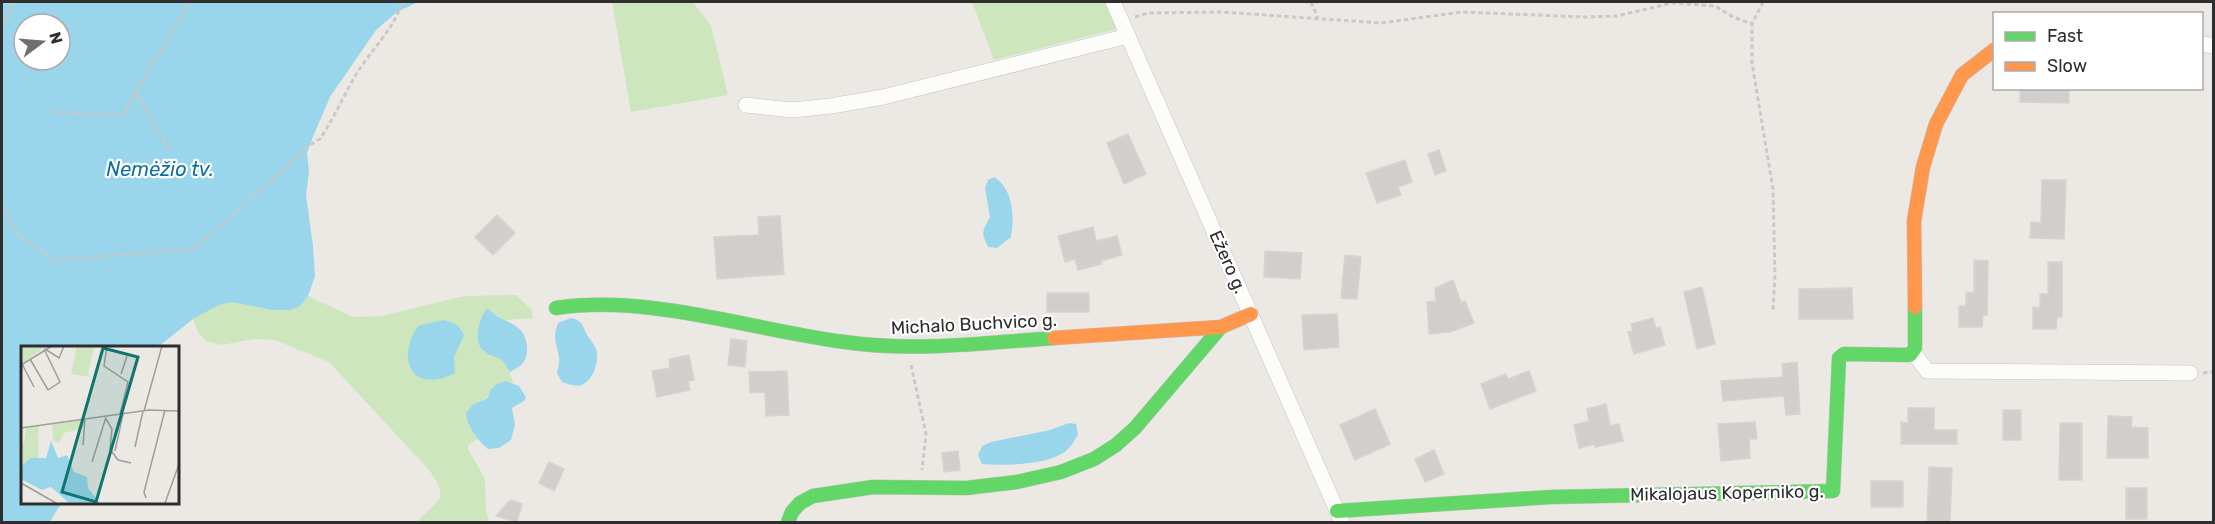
<svg xmlns="http://www.w3.org/2000/svg" width="2215" height="524" font-family="Rubik,sans-serif">
	<style>
		.green { fill: #cee6be }
		.water { fill: #99d6ec; fill-rule: evenodd }
		.building { fill: #d1cecb; stroke: #d7d4d0; stroke-width: 1.5 }
		.lines { fill: none; stroke-linecap: round; stroke-linejoin: round }
		.street-casing { stroke: #c5c4c5; stroke-width: 16 }
		.fast-casing { stroke: #c5c4c5; stroke-width: 15 }
		.slow-casing { stroke: #c5c4c5; stroke-width: 15 }
		.path { stroke: #c9c9c8; stroke-width: 3; stroke-dasharray: 4.5 3; stroke-linecap: butt }
		.street { stroke: #fcfcfb; stroke-width: 15 }
		.fast { stroke: #63d668; stroke-width: 14 }
		.slow { stroke: #ff974d; stroke-width: 14 }
		.labels { text-anchor: middle; stroke-width: 4.5; stroke-linejoin: round; paint-order: stroke }
		.street-label { font-size: 18px; fill: #2e2e2e; stroke: #fff }
		.water-label { font-size: 20px; font-style: italic; fill: #0d6fa3; stroke: #fff }
		.inset-road { fill: none; stroke: #a09e9b; stroke-width: 1.5 }
		.view { fill: #0f766e; fill-opacity: 0.15; stroke: #0f766e; stroke-width: 3 }
		.inset-edge { fill: none; stroke: #2e2e2e; stroke-width: 3 }
	</style>
	<rect width="100%" height="100%" fill="#ece8e4"/>
	<g class="green">
		<polygon points="612,2 693,2 711,26 728,95 631,112"/>
		<polygon points="972,2 1105,2 1117,29 994,60"/>
		<path d="M516,295L531,309L533,318L505,320L489,311L484,352C503,358 508,363 513,383L506,381C491,393 478,404 466,419L479,438L468,445V449L485,479L486,511L489,522H417C436,500 452,501 429,470L329,362L275,340L255,339L221,345L207,341L199,334L193,319L219,305L233,302L300,306L308,296L353,317L382,316L464,296Z"/>
	</g>
	<g class="water">
		<path d="M2,2H418L397,12L376,30L330,97L312,139L307,153L309,171L306,195L313,246L315,276L308,296L300,306L290,310H272L233,302L219,305L193,319L158,347H22V502H65L58,508L50,522H2ZM24,24H60V60H24Z"/>
		<path d="M994,177C1013,188 1015,218 1011,237L997,248L988,247C981,231 982,232 990,217L985,188L988,180Z"/>
		<path d="M487,308C503,325 528,321 527,351C526,363 521,366 510,372C499,353 499,361 485,352C472,344 479,318 487,308Z"/>
		<path d="M571,318C581,320 582,324 586,333C589,339 594,343 596,349C600,360 593,382 581,385C575,387 568,384 562,382L557,373C558,367 560,363 559,358C557,342 552,340 558,323Z"/>
		<path d="M443,320C454,323 459,324 464,335L454,357L455,373C413,395 395,360 418,326Z"/>
		<path d="M506,381L519,386L526,397L524,401L512,408L515,425L511,440L499,448L488,449C479,442 466,425 466,413C469,410 470,407 473,405C481,400 489,402 490,390L497,384Z"/>
		<path d="M1069,423L1076,424L1078,435C1074,441 1069,450 1063,453C1044,465 1004,466 982,464L978,455L982,446L991,442L1050,430Z"/>
	</g>
	<g class="building">
		<polygon points="2020,88 2069,88 2069,103 2020,102"/>
		<polygon points="1128,134 1146,174 1124,184 1107,143"/>
		<polygon points="1439,150 1446,171 1435,175 1428,154"/>
		<polygon points="1405,160 1412,182 1398,187 1401,195 1377,203 1366,173"/>
		<polygon points="2042,180 2066,180 2064,239 2030,238 2031,222 2041,223"/>
		<polygon points="497,215 515,233 493,255 475,237"/>
		<polygon points="780,216 784,274 717,279 714,237 759,235 758,217"/>
		<polygon points="1093,227 1096,241 1117,236 1122,255 1101,261 1102,264 1078,270 1075,259 1065,262 1058,236"/>
		<polygon points="1265,251 1302,253 1300,279 1264,277"/>
		<polygon points="1345,255 1361,257 1357,299 1341,298"/>
		<polygon points="1974,260 1988,261 1987,315 1983,315 1982,327 1959,327 1959,306 1966,306 1966,292 1974,293"/>
		<polygon points="2048,262 2062,262 2062,317 2057,317 2056,329 2033,329 2033,307 2040,308 2040,294 2048,294"/>
		<polygon points="1453,280 1461,302 1465,301 1474,323 1450,332 1429,334 1427,302 1436,301 1435,288"/>
		<polygon points="1702,287 1715,344 1697,349 1684,292"/>
		<polygon points="1852,288 1853,319 1799,319 1799,289"/>
		<rect x="1047" y="293" width="42" height="19"/>
		<polygon points="1337,314 1339,347 1304,350 1302,315"/>
		<polygon points="1653,318 1656,328 1660,327 1665,345 1634,354 1628,332 1633,331 1631,324"/>
		<polygon points="731,339 747,341 745,367 728,365"/>
		<polygon points="689,355 694,380 688,381 690,390 657,397 652,371 670,368 669,359"/>
		<polygon points="1797,362 1800,414 1786,415 1784,396 1723,401 1721,381 1783,377 1782,364"/>
		<polygon points="787,371 789,415 766,416 765,392 750,393 749,372"/>
		<polygon points="1529,371 1536,391 1490,409 1481,384 1506,374 1508,379"/>
		<polygon points="1606,404 1610,426 1619,424 1623,441 1595,447 1595,444 1579,448 1574,425 1589,421 1587,409"/>
		<polygon points="1908,408 1934,408 1934,430 1957,430 1957,444 1901,444 1901,422 1908,423"/>
		<polygon points="1375,409 1390,444 1355,460 1340,425"/>
		<rect x="2003" y="410" width="18" height="30"/>
		<polygon points="2108,416 2132,417 2131,427 2148,428 2148,458 2107,458"/>
		<polygon points="1755,422 1757,439 1749,439 1750,458 1721,461 1718,424"/>
		<polygon points="2060,423 2082,423 2082,480 2059,480"/>
		<polygon points="1434,450 1444,474 1425,482 1415,459"/>
		<polygon points="958,451 960,470 944,472 942,453"/>
		<polygon points="549,462 564,469 554,491 539,483"/>
		<polygon points="1929,467 1952,468 1950,522 1927,522"/>
		<rect x="1871" y="481" width="32" height="26"/>
		<rect x="2126" y="488" width="21" height="31"/>
		<polygon points="510,500 522,504 517,522 496,516"/>
	</g>
	<g class="lines">
		<g class="street-casing">
			<g id="street">
				<polyline points="1113,2 1342,522"/>
				<polyline points="2202,44 2214,46"/>
				<polyline points="746,105 792,110 831,106 883,97 1128,36"/>
				<polyline points="1913,352 1927,371 2190,373"/>
			</g>
		</g>
		<g class="fast-casing">
			<g id="fast">
				<path d="M556,308C649,294 752,330 845,342C914,352 984,343 1054,338"/>
				<polyline points="1337,511 1551,497 1833,491 1839,358 1844,354 1910,355 1915,348 1915,307"/>
				<polyline points="788,522 792,512 800,503 813,496 873,487 966,488 1017,482 1061,472 1094,459 1116,445 1135,428 1221,327"/>
			</g>
		</g>
		<g class="slow-casing">
			<g id="slow">
				<polyline points="1915,307 1914,221 1923,167 1936,124 1962,75 1994,50"/>
				<polyline points="1054,338 1221,327 1251,314"/>
			</g>
		</g>
		<g class="path">
			<polyline points="1311,2 1318,18"/>
			<polyline points="1763,2 1752,24 1752,63 1773,189 1775,276 1773,311"/>
			<polyline points="1135,17 1148,13 1221,12 1381,23 1462,12 1584,17 1617,16 1672,3 1715,6 1733,17 1752,24"/>
			<polyline points="2,25 15,2"/>
			<polyline points="136,94 170,151"/>
			<polyline points="53,112 122,115 190,2"/>
			<path d="M2,205L16,233L54,260L195,249L310,145L320,139C334,118 344,95 357,73C372,49 394,29 402,2"/>
			<polyline points="911,365 926,434 922,470"/>
			<polyline points="2203,373 2214,372"/>
		</g>
		<use href="#street" class="street"/>
		<use href="#fast" class="fast"/>
		<use href="#slow" class="slow"/>
	</g>
	<g class="labels">
		<g class="street-label">
			<text transform="translate(1228 262) rotate(66)" y="6">Ežero g.</text>
			<text transform="translate(974 324) rotate(-3)" y="6">Michalo Buchvico g.</text>
			<text transform="translate(1727 493) rotate(-1)" y="6">Mikalojaus Koperniko g.</text>
		</g>
		<g class="water-label">
			<text x="160" y="176">Nemėžio tv.</text>
		</g>
	</g>
	<g transform="translate(21 346)">
		<rect width="158" height="158" fill="#ece8e4"/>
		<path d="M0,0H21V3L0,18ZM56,0L73,1L67,28L70,31L50,28ZM64,74L63,82L43,87L38,97L32,94L31,78ZM18,80L17,113L9,112L0,121V97L3,98L5,82Z" fill="#cee6be"/>
		<path d="M30,95L37,112L46,109L53,126L66,131L67,142L79,157H48L30,141L21,144L0,133V121L9,112H25Z" fill="#99d6ec"/>
		<path class="inset-road" d="M86,0L83,20L107,36L99,68M24,3L38,12L43,0M9,13L27,44L39,36L23,3M1,18L13,41M0,19L31,0M100,28L106,10M123,65L141,0M85,73L91,83L89,103L97,114L110,117M0,82L128,64L158,65M62,99L64,73M114,101L122,65M94,105L102,68M71,116L85,71M0,137L35,157M125,152L123,146L144,64M144,157L158,118"/>
		<path class="view" d="M82,2L117,11L75,156L41,146Z"/>
		<rect width="158" height="158" class="inset-edge"/>
	</g>
	<rect width="2215" height="524" fill="none" stroke="#2e2e2e" stroke-width="6"/>
	<rect x="1993" y="12" width="210" height="78" fill="#ffffff" stroke="#ababab" stroke-width="1.5"/>
	<rect x="2005" y="32" width="30" height="9" fill="#63d668" stroke="#ababab" stroke-width="1.5"/>
	<text x="2047" y="42" font-size="18" fill="#2e2e2e">Fast</text>
	<rect x="2005" y="62" width="30" height="9" fill="#ff974d" stroke="#ababab" stroke-width="1.5"/>
	<text x="2047" y="72" font-size="18" fill="#2e2e2e">Slow</text>
	<g transform="translate(42 42) rotate(74)"><circle r="28" fill="#ffffff" stroke="#ababab" stroke-width="1.5"/>
	<path d="M0-4.5L10 22L0 15L-10 22Z" fill="#706f6e"/>
	<text y="-9" font-size="16" font-weight="bold" text-anchor="middle" fill="#2e2e2e">N</text>
	</g>
</svg>
